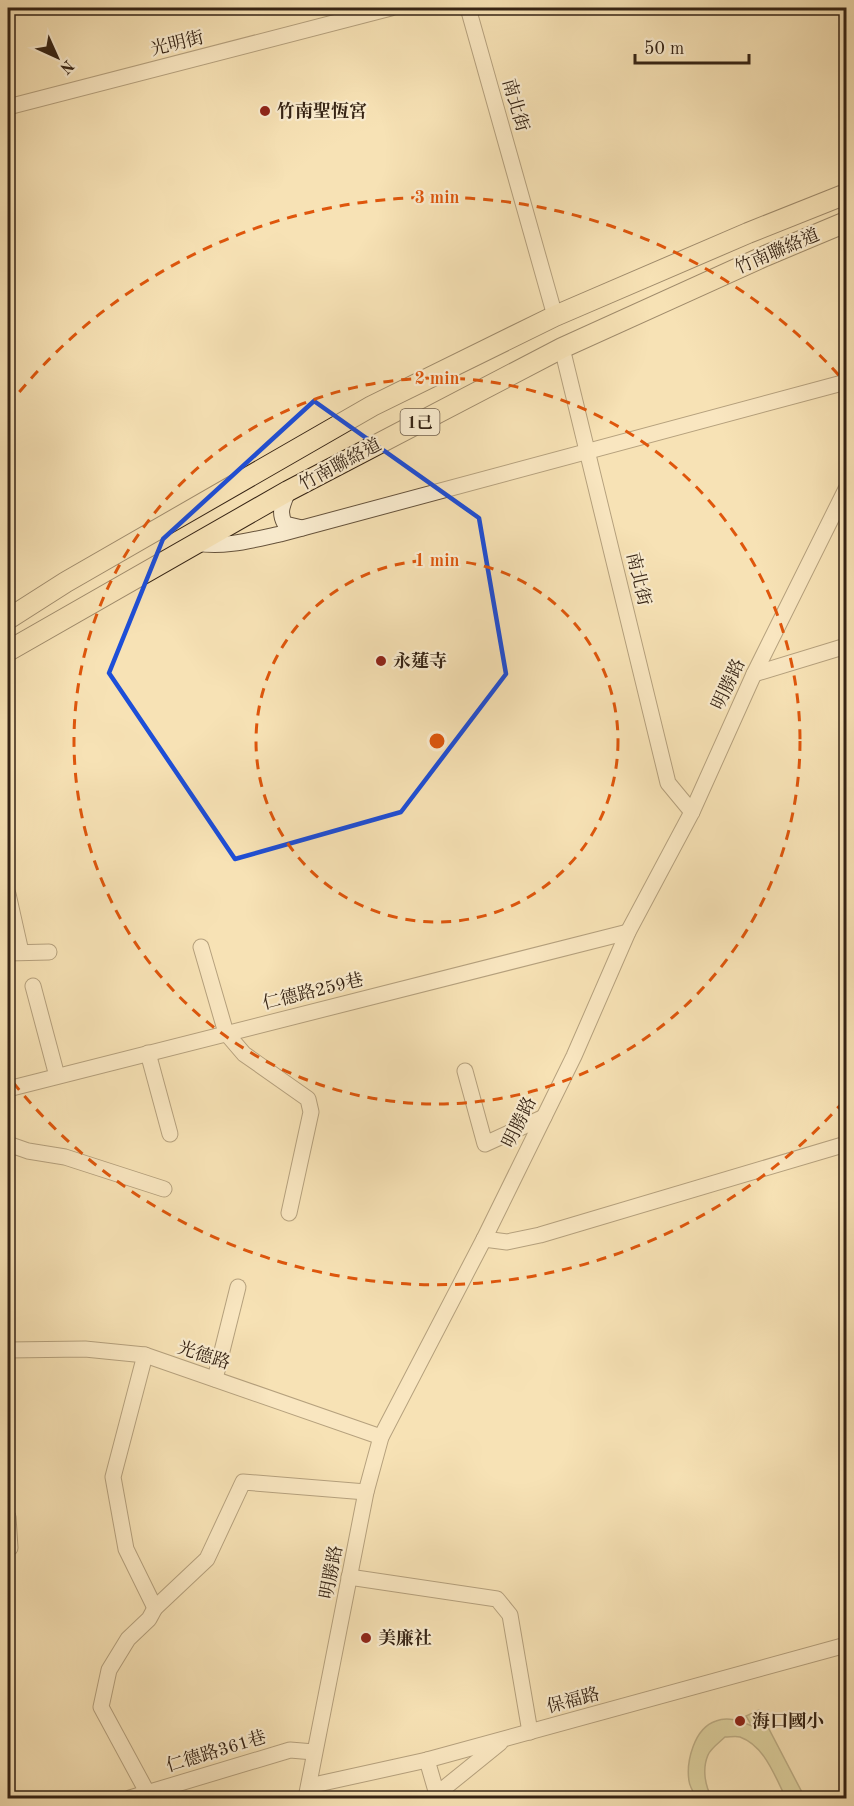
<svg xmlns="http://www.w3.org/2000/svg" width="854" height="1806" font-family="'Old Standard TT','Noto Serif TC',serif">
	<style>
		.green { fill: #c0c28b; stroke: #7a7250; stroke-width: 1.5 }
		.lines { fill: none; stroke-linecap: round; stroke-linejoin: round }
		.minor-casing { stroke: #66533c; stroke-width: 17 }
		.major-casing { stroke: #352314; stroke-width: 22 }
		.minor { stroke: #faeccf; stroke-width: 15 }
		.major { stroke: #f7e2b5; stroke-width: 20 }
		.marked { fill: none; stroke: #1d4ed8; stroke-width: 4.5; stroke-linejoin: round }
		.ring { fill: none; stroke: #df560c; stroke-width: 3; stroke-dasharray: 10 8 }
		.poi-dot { fill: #8f2418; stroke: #faeccf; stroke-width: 2 }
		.labels { text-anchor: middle; stroke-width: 4.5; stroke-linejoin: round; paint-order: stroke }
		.shield { fill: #faeccf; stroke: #705f4c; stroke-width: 1.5 }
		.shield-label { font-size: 16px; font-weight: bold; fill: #352314 }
		.street-label { font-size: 18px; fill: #352314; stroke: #faeccf }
		.poi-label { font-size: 18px; font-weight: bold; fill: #352314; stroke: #faeccf; text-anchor: start }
		.centre { fill: #df560c; stroke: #faeccf; stroke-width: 3 }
		.ring-label { font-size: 18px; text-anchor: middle; font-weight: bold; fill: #df560c; stroke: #faeccf; stroke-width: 4.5; stroke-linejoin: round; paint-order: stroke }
	</style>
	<rect width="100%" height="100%" fill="#f7e2b5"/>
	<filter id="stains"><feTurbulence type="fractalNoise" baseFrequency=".00333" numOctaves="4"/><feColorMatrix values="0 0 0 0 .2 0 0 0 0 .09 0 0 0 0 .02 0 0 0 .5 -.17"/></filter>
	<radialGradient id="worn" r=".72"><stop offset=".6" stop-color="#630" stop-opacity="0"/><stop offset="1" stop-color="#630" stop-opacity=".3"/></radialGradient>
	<path class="green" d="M759,1710L805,1798H786C775,1777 765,1746 740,1737C736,1736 730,1737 725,1737C720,1742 711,1748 708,1755C702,1769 705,1786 712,1798H697C694,1793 690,1788 689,1781C686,1762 694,1728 716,1721C728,1716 740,1721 752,1726L746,1716Z"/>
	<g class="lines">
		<g class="minor-casing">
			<g id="minor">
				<polyline points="468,8 555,316"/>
				<polyline points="8,107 391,8"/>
				<polyline points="562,348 668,783 692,812"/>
				<path d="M288,491C283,504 278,512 285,524L302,528"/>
				<path d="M196,543C224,548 252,540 280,534L846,382"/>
				<polyline points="754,674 846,646"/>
				<polyline points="8,894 21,952"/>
				<polyline points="201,947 226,1033 244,1054 308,1099 311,1112 289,1213"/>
				<polyline points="8,953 49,952"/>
				<polyline points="33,986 57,1076"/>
				<polyline points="148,1053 170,1134"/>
				<polyline points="465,1071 485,1144 544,1117"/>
				<polyline points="8,1089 628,932"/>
				<polyline points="8,1144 28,1151 65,1157 164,1189"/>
				<polyline points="484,1239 507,1242 540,1235 846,1144"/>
				<polyline points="8,1350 85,1349 145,1355 381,1437"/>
				<polyline points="145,1355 113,1477 126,1549 155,1608"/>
				<polyline points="215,1379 238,1287"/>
				<polyline points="8,1517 10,1548"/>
				<polyline points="349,1577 497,1599 510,1615 530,1732"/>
				<polyline points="427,1760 438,1798"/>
				<polyline points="309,1786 427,1760 846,1645"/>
				<polyline points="147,1792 101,1707 109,1670 128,1639 149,1619 155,1608 207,1559 243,1482 366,1492"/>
				<polyline points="130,1798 290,1750 314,1752"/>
				<polyline points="306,1798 366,1492 381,1437 484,1239 574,1056 628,932 692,812 754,674 846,489"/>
				<polyline points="432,1798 500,1743"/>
			</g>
		</g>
		<g class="major-casing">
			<g id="major">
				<polyline points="8,619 66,582 372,406 555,316 748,233 846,194"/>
				<polyline points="8,651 288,491 562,348 765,256 846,222"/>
			</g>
		</g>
		<use href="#minor" class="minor"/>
		<use href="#major" class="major"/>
	</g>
	<path d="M0 0H854V1806H0ZM314,401L479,518L506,674L401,812L235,859L109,673L163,539Z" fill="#f7e2b5" fill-opacity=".55" fill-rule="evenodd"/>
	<path class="marked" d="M314,401L479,518L506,674L401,812L235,859L109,673L163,539Z"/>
	<g class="ring">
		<circle cx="437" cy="741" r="181"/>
		<circle cx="437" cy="741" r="363"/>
		<path d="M844 1101A544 544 0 0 1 8 1076M8 406A544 544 0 0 1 844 381"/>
	</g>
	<g class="poi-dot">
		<circle cx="265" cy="111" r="6"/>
		<circle cx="381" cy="661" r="6"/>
		<circle cx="366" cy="1638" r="6"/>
		<circle cx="740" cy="1721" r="6"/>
	</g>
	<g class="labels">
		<rect class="shield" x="400.5" y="409" width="39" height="26" rx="4.5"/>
		<g class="shield-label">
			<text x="420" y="428">1己</text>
		</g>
		<g class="street-label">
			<text transform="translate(177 43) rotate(-14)" y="6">光明街</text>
			<text transform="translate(516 105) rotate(74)" y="6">南北街</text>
			<text transform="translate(777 251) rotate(-23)" y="6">竹南聯絡道</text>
			<text transform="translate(340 464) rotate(-28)" y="6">竹南聯絡道</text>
			<text transform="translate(639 579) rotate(77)" y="6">南北街</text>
			<text transform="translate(728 684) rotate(-65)" y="6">明勝路</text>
			<text transform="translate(313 991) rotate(-14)" y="6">仁德路259巷</text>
			<text transform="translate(519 1122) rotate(-64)" y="6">明勝路</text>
			<text transform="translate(204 1355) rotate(18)" y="6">光德路</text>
			<text transform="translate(331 1572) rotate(-79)" y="6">明勝路</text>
			<text transform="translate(573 1700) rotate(-15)" y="6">保福路</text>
			<text transform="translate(216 1751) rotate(-17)" y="6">仁德路361巷</text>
		</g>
		<g class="poi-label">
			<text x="277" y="117">竹南聖恆宮</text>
			<text x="393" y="667">永蓮寺</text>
			<text x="378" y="1644">美廉社</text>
			<text x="752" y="1727">海口國小</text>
		</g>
	</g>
	<circle cx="437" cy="741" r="9" class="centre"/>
	<g class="ring-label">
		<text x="437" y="203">3 min</text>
		<text x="437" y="384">2 min</text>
		<text x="437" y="566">1 min</text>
	</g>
	<rect width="854" height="1806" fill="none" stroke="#f7e2b5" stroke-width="30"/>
	<rect x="9" y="9" width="836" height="1788" fill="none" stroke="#352314" stroke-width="3"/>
	<rect x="15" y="15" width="824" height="1776" fill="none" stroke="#352314" stroke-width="1.5"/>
	<g transform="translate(57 57) rotate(135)" stroke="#faeccf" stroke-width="4.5" paint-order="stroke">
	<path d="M0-4.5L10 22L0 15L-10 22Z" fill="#352314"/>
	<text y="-9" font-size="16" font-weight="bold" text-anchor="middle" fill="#352314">N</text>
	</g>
	<path d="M635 54v9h114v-9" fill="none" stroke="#352314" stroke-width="3"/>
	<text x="644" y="54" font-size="18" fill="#352314" stroke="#faeccf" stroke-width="4.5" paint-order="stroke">50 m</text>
	<rect width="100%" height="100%" filter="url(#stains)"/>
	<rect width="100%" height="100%" fill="url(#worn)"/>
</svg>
